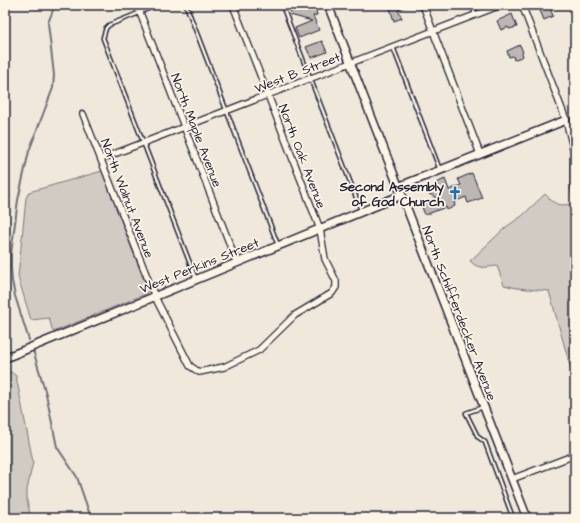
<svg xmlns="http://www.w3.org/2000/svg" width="580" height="523" font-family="'Architects Daughter',sans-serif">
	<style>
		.green { fill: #d1cbc3; stroke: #7a767f }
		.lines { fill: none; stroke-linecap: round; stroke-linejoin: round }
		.stream { stroke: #716f79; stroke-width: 2 }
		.building { fill: #bcb7b3; stroke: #22223b }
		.service-casing { stroke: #22223b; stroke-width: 5.5 }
		.minor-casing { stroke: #22223b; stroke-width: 8 }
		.tertiary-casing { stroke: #22223b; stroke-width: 10 }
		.secondary-casing { stroke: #22223b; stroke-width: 10 }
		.service { stroke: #fcf5e5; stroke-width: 2.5 }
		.minor { stroke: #fcf5e5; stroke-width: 5.5 }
		.tertiary { stroke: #fcf5e5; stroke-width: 7 }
		.secondary { stroke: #fcf5e5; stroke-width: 7 }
		.labels { text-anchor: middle; stroke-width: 3.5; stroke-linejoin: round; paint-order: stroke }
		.street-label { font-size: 13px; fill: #22223b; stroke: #fcf5e5 }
		.poi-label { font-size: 13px; font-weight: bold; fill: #22223b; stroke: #fcf5e5; text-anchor: end }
	</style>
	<rect width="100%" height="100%" fill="#efe8db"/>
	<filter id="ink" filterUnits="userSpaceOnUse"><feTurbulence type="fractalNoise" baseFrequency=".025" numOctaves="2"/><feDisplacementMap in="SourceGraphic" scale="8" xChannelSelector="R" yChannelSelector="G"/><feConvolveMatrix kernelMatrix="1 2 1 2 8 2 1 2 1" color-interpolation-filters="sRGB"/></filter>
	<g filter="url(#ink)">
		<g class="green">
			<polygon points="102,171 148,291 148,293 53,332 49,318 31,320 18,277 26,198 29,192"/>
			<path d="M545,194C556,205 556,206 572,204L575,211V372L572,373L549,291L517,288L504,285L497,266C485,267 479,270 470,261L506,227L522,216Z"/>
			<polygon points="5,371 11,372 16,376 33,462 27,490 27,501 31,518 5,518"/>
		</g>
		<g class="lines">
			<g class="stream">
				<polyline points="29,340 15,296 12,281 11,268 11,254 18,200 29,151 53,88 54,75 48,23 55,5"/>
				<polyline points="33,350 46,394 57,447 77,477 91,518"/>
			</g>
		</g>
		<g class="building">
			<polygon points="293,5 303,8 315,6 317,15 313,16 319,30 299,38 295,28 312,21 290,15"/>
			<polygon points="389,5 409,5 398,10 402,18 394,21"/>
			<polygon points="546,5 549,5 553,16 544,20 539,8"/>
			<polygon points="512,14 517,27 509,29 508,27 501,30 497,21"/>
			<polygon points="322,41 327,52 311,58 306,47"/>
			<polygon points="520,45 523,52 522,53 523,56 514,60 513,56 509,57 507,51"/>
			<polygon points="472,173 482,198 468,203 466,197 454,202 455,206 447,210 446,207 425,215 421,204 437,198 429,194 432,188 440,192 436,183 445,179 449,190 461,185 458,179"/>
		</g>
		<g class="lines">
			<g class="service-casing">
				<g id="service">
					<polyline points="186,5 278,245"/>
					<polyline points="282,5 361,210"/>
					<polyline points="472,5 475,14"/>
					<polyline points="139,13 109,25 106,28 103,38 196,279"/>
					<polyline points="393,47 440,170"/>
					<polyline points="483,407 466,413 478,437 485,442 513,518"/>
				</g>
			</g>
			<g class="minor-casing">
				<g id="minor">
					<polyline points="137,5 237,263"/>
					<polyline points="423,5 480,154"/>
					<polyline points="522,5 566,120 574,152 574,183 575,192"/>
					<polyline points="139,11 154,5"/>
					<polyline points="83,114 155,297 190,366 199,372 224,367 259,350 295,315 332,293 336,287 336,281 325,259 320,229 233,5"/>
					<polyline points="101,159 501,5"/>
					<polyline points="512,479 575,455"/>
				</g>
			</g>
			<g class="tertiary-casing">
				<g id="tertiary">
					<polyline points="398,187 566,120"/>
					<polyline points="5,358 402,195"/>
				</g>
			</g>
			<g class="secondary-casing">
				<polyline id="secondary" points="328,5 527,518"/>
			</g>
			<use href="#service" class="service"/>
			<use href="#minor" class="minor"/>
			<use href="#tertiary" class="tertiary"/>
			<use href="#secondary" class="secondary"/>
		</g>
	</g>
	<defs>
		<g id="church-bare" transform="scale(1.08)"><path d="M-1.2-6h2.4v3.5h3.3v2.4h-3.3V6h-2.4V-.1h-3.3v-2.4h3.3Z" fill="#1f6fb2" stroke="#fcf5e5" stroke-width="2.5" paint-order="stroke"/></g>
	</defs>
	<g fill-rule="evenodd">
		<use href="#church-bare" x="455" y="193"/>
	</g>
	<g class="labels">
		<g class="street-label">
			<text transform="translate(297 72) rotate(-21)" y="5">West B Street</text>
			<text transform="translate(197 130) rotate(69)" y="5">North Maple Avenue</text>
			<text transform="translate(303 156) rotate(69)" y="5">North Oak Avenue</text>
			<text transform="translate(128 198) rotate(69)" y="5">North Walnut Avenue</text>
			<text transform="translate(199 265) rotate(-22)" y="5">West Perkins Street</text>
			<text transform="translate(460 313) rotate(69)" y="5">North Schifferdecker Avenue</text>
		</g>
		<g class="poi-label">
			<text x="444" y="191">Second Assembly<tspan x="444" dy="15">of God Church</tspan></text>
		</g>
	</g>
	<rect width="580" height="523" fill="none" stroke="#fcf5e5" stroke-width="20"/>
	<rect x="10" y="10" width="560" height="503" fill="none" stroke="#22223b" stroke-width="1.5" filter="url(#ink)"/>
</svg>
